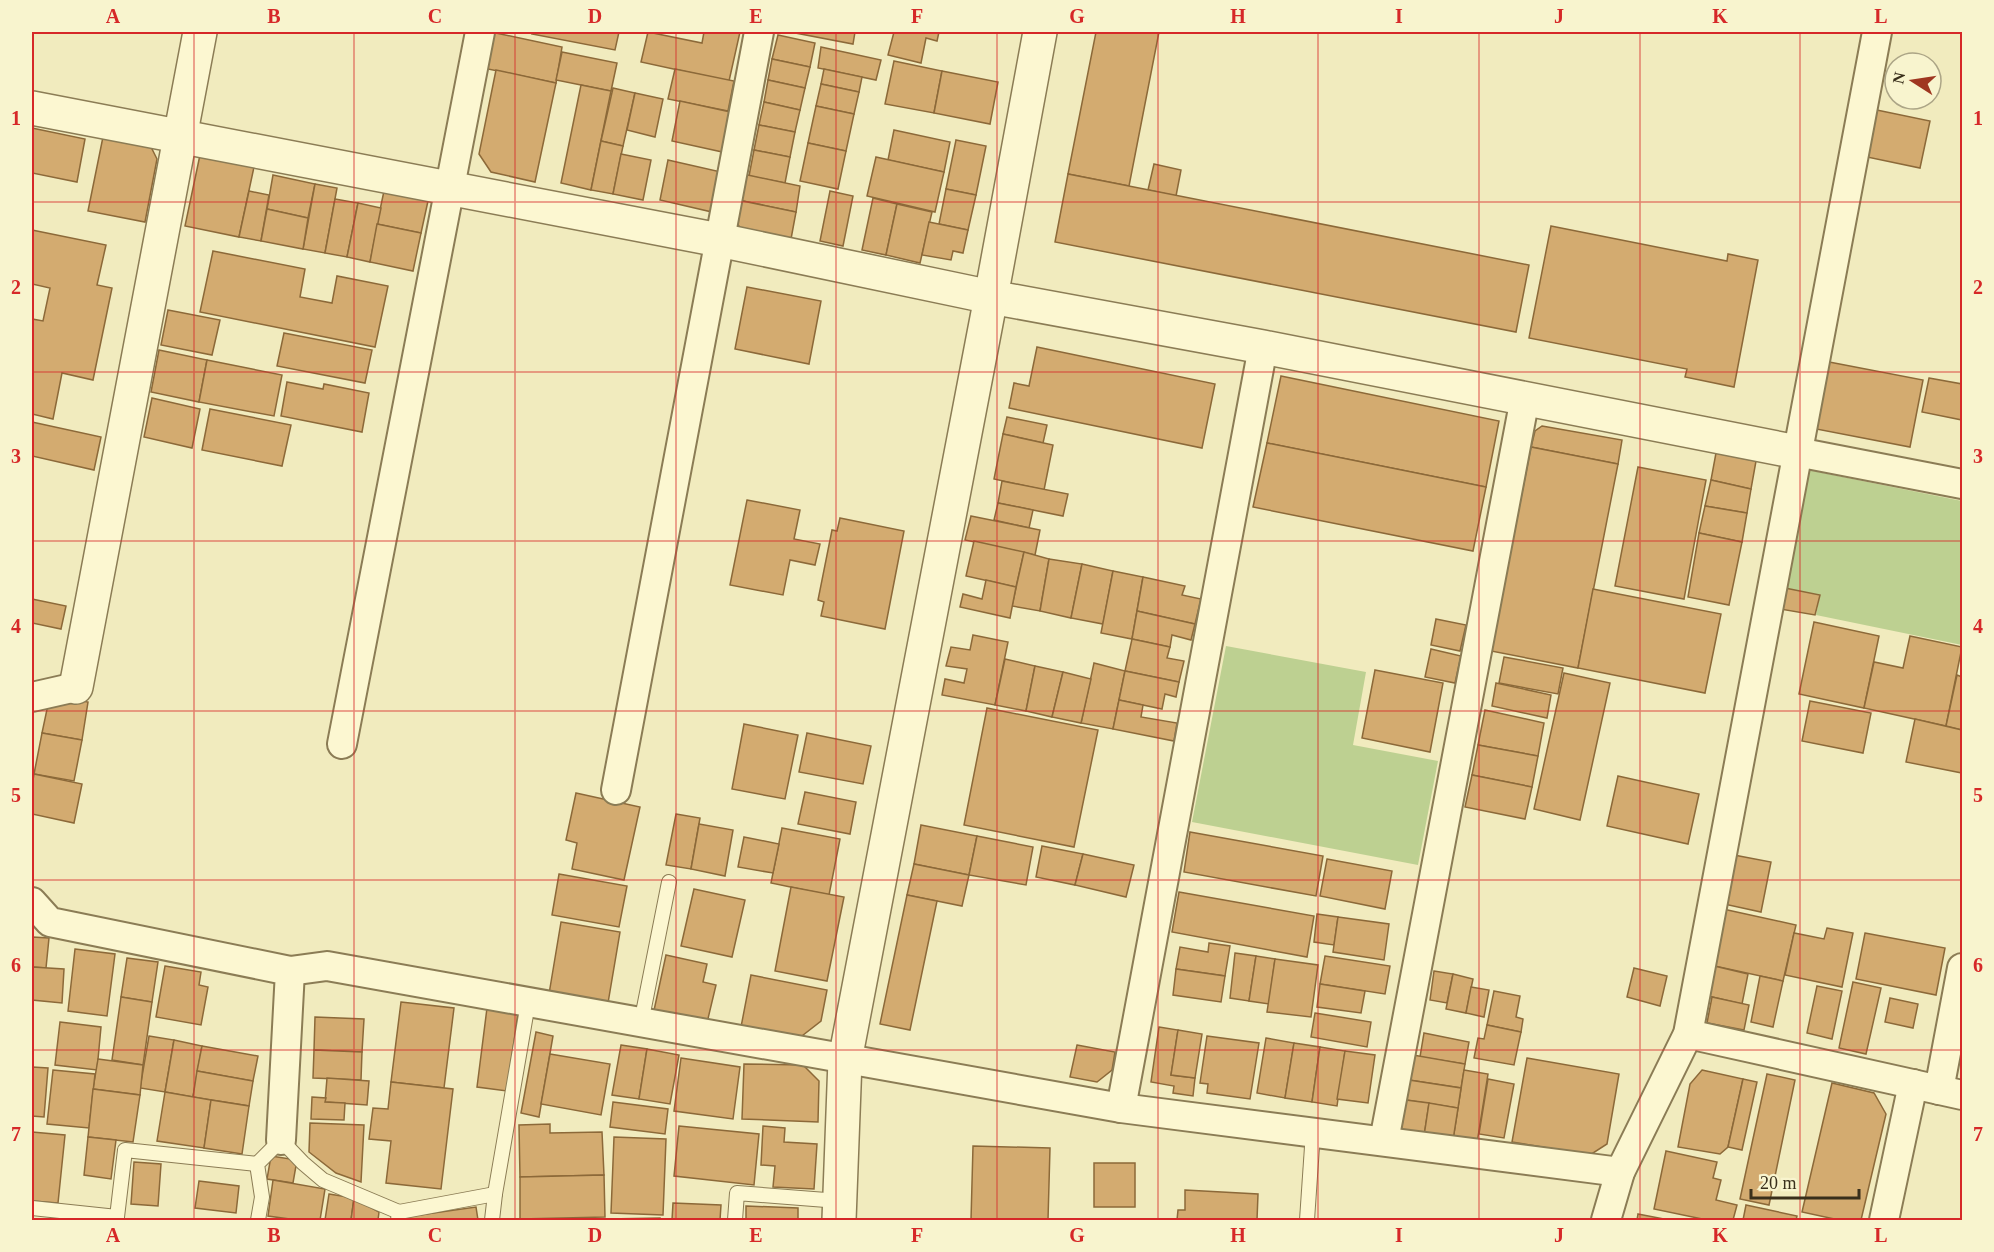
<svg xmlns="http://www.w3.org/2000/svg" width="1994" height="1252" font-family="Georgia,serif">
	<style>
		.green { fill: #bdd091 }
		.building { fill: #d3ab70; stroke: #8c6939; stroke-width: 1.5 }
		.lines { fill: none; stroke-linecap: round; stroke-linejoin: round }
		.service-casing { stroke: #8b7c55; stroke-width: 16 }
		.minor-casing { stroke: #8b7c55; stroke-width: 32 }
		.tertiary-casing { stroke: #8b7c55; stroke-width: 36 }
		.service { stroke: #fcf7d1; stroke-width: 14 }
		.minor { stroke: #fcf7d1; stroke-width: 28 }
		.tertiary { stroke: #fcf7d1; stroke-width: 33 }
		.grid { fill: none; stroke: #d62828; stroke-width: 1.5; stroke-opacity: 0.55 }
		.neatline { fill: none; stroke: #d62828; stroke-width: 2 }
		.grid-label { font-size: 20px; text-anchor: middle; font-weight: bold; fill: #d62828 }
	</style>
	<rect width="100%" height="100%" fill="#f1ebbe"/>
	<g class="green">
		<polygon points="1808,470 1962,501 1962,645 1816,615 1820,595 1785,588"/>
		<polygon points="1226,646 1366,672 1353,745 1438,761 1418,865 1192,822"/>
	</g>
	<g class="building">
		<polygon points="491,32 562,47 556,83 483,68"/>
		<polygon points="533,32 619,32 615,50 532,34"/>
		<polygon points="648,32 702,43 704,32 740,32 729,81 641,62"/>
		<polygon points="790,32 855,32 853,44"/>
		<polygon points="894,32 939,32 937,41 926,38 921,63 888,55"/>
		<polygon points="1096,32 1159,32 1129,186 1068,174"/>
		<polygon points="778,35 815,43 810,67 772,59"/>
		<polygon points="821,47 881,60 876,80 818,68"/>
		<polygon points="562,52 617,63 611,91 556,80"/>
		<polygon points="772,59 810,67 805,88 768,80"/>
		<polygon points="894,61 942,71 934,113 885,104"/>
		<polygon points="675,69 734,81 728,111 668,99"/>
		<polygon points="824,69 862,77 859,92 821,84"/>
		<polygon points="496,70 556,83 535,182 491,172 479,154"/>
		<polygon points="942,71 998,82 990,124 934,113"/>
		<polygon points="768,80 805,88 800,110 764,102"/>
		<polygon points="821,84 859,92 854,114 816,106"/>
		<polygon points="581,85 611,91 591,190 561,183"/>
		<polygon points="613,88 635,93 623,146 601,141"/>
		<polygon points="635,93 663,99 655,137 627,130"/>
		<polygon points="680,101 735,113 727,153 672,141"/>
		<polygon points="764,102 800,110 795,132 759,125"/>
		<polygon points="816,106 854,114 846,151 808,143"/>
		<polygon points="1872,109 1930,121 1920,168 1867,157 1874,127 1868,126"/>
		<polygon points="759,125 795,132 790,157 754,150"/>
		<polygon points="32,128 85,139 77,182 32,173"/>
		<polygon points="894,130 950,142 944,172 888,160"/>
		<polygon points="104,132 148,141 157,159 145,222 88,211"/>
		<polygon points="956,140 986,146 976,195 946,189"/>
		<polygon points="601,141 623,146 613,194 591,190"/>
		<polygon points="808,143 846,151 838,189 800,181"/>
		<polygon points="754,150 790,157 785,183 749,176"/>
		<polygon points="621,154 651,160 643,200 613,194"/>
		<polygon points="200,155 254,167 239,237 185,226"/>
		<polygon points="876,157 944,172 935,212 867,196"/>
		<polygon points="668,160 721,172 712,212 660,200"/>
		<polygon points="1154,164 1181,170 1176,196 1148,190"/>
		<polygon points="743,174 800,186 796,212 738,200"/>
		<polygon points="1068,174 1529,265 1516,332 1055,242"/>
		<polygon points="273,175 315,184 308,218 267,209"/>
		<polygon points="315,184 337,188 325,253 303,249"/>
		<polygon points="946,189 976,195 968,230 939,224"/>
		<polygon points="249,191 269,195 261,241 239,237"/>
		<polygon points="384,191 428,201 421,233 377,224"/>
		<polygon points="830,191 853,196 843,246 820,241"/>
		<polygon points="873,198 897,204 886,255 862,250"/>
		<polygon points="335,199 358,203 347,257 325,253"/>
		<polygon points="738,200 796,212 791,239 740,228 734,218"/>
		<polygon points="358,203 381,208 370,262 347,257"/>
		<polygon points="897,204 932,212 920,263 886,255"/>
		<polygon points="267,209 308,218 303,249 261,241"/>
		<polygon points="929,222 968,230 963,253 953,251 951,260 922,255"/>
		<polygon points="377,224 421,233 413,271 370,262"/>
		<polygon points="1551,226 1727,261 1728,254 1758,260 1734,387 1685,377 1687,369 1529,338"/>
		<polygon points="32,230 106,245 97,285 112,288 93,380 62,373 53,419 32,414 32,319 43,321 50,288 32,284"/>
		<polygon points="213,251 305,269 300,297 332,303 337,276 388,286 375,347 200,312"/>
		<polygon points="747,287 821,301 809,364 735,349"/>
		<polygon points="168,310 220,320 212,355 161,345"/>
		<polygon points="284,333 372,350 365,383 277,366"/>
		<polygon points="1037,347 1215,384 1202,448 1009,408 1014,383 1029,386"/>
		<polygon points="159,350 207,360 199,402 151,392"/>
		<polygon points="207,360 282,375 274,416 199,402"/>
		<polygon points="1824,361 1923,380 1910,447 1811,428"/>
		<polygon points="1281,376 1499,421 1486,487 1267,443"/>
		<polygon points="1929,378 1962,384 1962,420 1922,412"/>
		<polygon points="287,382 323,389 324,384 369,393 362,432 281,416"/>
		<polygon points="152,398 200,409 192,448 144,437"/>
		<polygon points="210,409 291,425 282,466 202,450"/>
		<polygon points="1007,417 1047,425 1043,443 1003,434"/>
		<polygon points="32,422 101,437 94,470 32,456"/>
		<polygon points="1542,426 1622,440 1618,464 1531,447 1535,431"/>
		<polygon points="1003,434 1053,445 1044,490 994,479"/>
		<polygon points="1267,443 1486,487 1473,551 1253,507"/>
		<polygon points="1531,447 1618,464 1578,668 1491,651"/>
		<polygon points="1716,453 1756,461 1751,489 1711,480"/>
		<polygon points="1638,467 1706,480 1684,599 1615,586"/>
		<polygon points="1711,480 1751,489 1747,513 1705,506"/>
		<polygon points="1002,481 1068,494 1063,516 998,503"/>
		<polygon points="747,500 800,510 794,539 820,544 815,565 790,560 783,595 730,585"/>
		<polygon points="998,503 1033,510 1029,528 994,520"/>
		<polygon points="1705,506 1747,513 1742,542 1699,533"/>
		<polygon points="971,516 1040,530 1035,555 965,540"/>
		<polygon points="840,518 904,531 885,629 821,616 824,602 818,600 832,530 837,531"/>
		<polygon points="1699,533 1742,542 1729,605 1688,597"/>
		<polygon points="974,541 1024,552 1016,587 966,576"/>
		<polygon points="1024,552 1049,559 1040,611 1012,606"/>
		<polygon points="1049,559 1082,564 1071,618 1040,611"/>
		<polygon points="1082,564 1113,571 1103,624 1071,618"/>
		<polygon points="1113,571 1143,577 1132,639 1101,633"/>
		<polygon points="1143,577 1185,586 1182,595 1201,599 1195,624 1137,611"/>
		<polygon points="986,580 1016,587 1010,618 960,607 963,594 982,599"/>
		<polygon points="1785,588 1820,595 1815,615 1780,609"/>
		<polygon points="1593,589 1721,614 1705,693 1578,668"/>
		<polygon points="32,599 66,606 61,629 32,623"/>
		<polygon points="1137,611 1195,624 1191,640 1172,635 1170,647 1132,639"/>
		<polygon points="1436,619 1466,625 1460,651 1431,645"/>
		<polygon points="1814,622 1879,636 1864,708 1799,694"/>
		<polygon points="973,635 1008,642 995,705 942,695 945,679 964,683 967,669 946,666 951,647 970,650"/>
		<polygon points="1910,636 1962,647 1946,726 1864,708 1874,662 1903,668"/>
		<polygon points="1132,639 1170,647 1167,658 1184,661 1179,682 1125,671"/>
		<polygon points="1431,649 1461,656 1455,683 1425,677"/>
		<polygon points="1504,657 1563,668 1558,694 1499,683"/>
		<polygon points="1005,659 1035,666 1026,711 995,705"/>
		<polygon points="1094,663 1125,671 1113,729 1081,723"/>
		<polygon points="1035,666 1063,672 1052,717 1026,711"/>
		<polygon points="1375,670 1443,683 1430,752 1362,738"/>
		<polygon points="1125,671 1179,682 1176,697 1165,694 1162,709 1119,700"/>
		<polygon points="1063,672 1091,679 1081,723 1052,717"/>
		<polygon points="1564,673 1610,683 1580,820 1534,809"/>
		<polygon points="1957,675 1962,677 1962,730 1946,726"/>
		<polygon points="1496,683 1551,695 1547,718 1492,706"/>
		<polygon points="50,695 88,702 82,740 42,733"/>
		<polygon points="1119,700 1143,705 1141,717 1177,723 1174,741 1113,729"/>
		<polygon points="1810,701 1871,713 1863,753 1802,741"/>
		<polygon points="987,708 1098,730 1074,847 964,825"/>
		<polygon points="1485,710 1544,723 1538,756 1478,745"/>
		<polygon points="1915,719 1962,730 1962,773 1906,762"/>
		<polygon points="744,724 798,735 785,799 732,789"/>
		<polygon points="42,733 82,740 74,781 34,774"/>
		<polygon points="807,733 871,746 863,784 799,772"/>
		<polygon points="1478,745 1538,756 1532,787 1472,775"/>
		<polygon points="34,774 82,784 74,823 32,814 32,786"/>
		<polygon points="1472,775 1532,787 1525,819 1465,807"/>
		<polygon points="1618,776 1699,794 1688,844 1607,826"/>
		<polygon points="805,792 856,802 850,834 798,824"/>
		<polygon points="576,793 640,807 624,880 572,869 577,843 566,840"/>
		<polygon points="676,814 700,818 691,869 666,865"/>
		<polygon points="699,824 733,830 725,876 691,869"/>
		<polygon points="921,825 977,836 969,875 914,864"/>
		<polygon points="782,828 840,839 829,895 771,883"/>
		<polygon points="1190,832 1323,856 1316,896 1184,872"/>
		<polygon points="977,836 1033,847 1026,885 969,875"/>
		<polygon points="744,837 779,844 773,873 738,867"/>
		<polygon points="1042,846 1083,854 1075,885 1036,877"/>
		<polygon points="1083,854 1134,865 1126,897 1075,885"/>
		<polygon points="1734,855 1771,862 1761,912 1724,904"/>
		<polygon points="1327,859 1392,871 1385,909 1320,896"/>
		<polygon points="914,864 969,875 962,906 907,895"/>
		<polygon points="559,874 627,886 619,927 552,915"/>
		<polygon points="791,887 844,897 827,981 775,971"/>
		<polygon points="694,889 745,900 732,957 681,946"/>
		<polygon points="1179,892 1314,916 1307,957 1172,932"/>
		<polygon points="907,895 937,901 910,1030 880,1024"/>
		<polygon points="1723,909 1796,925 1783,981 1710,965"/>
		<polygon points="1317,914 1338,917 1334,945 1314,942"/>
		<polygon points="1338,917 1389,924 1384,960 1333,952"/>
		<polygon points="561,922 620,932 608,1003 549,994"/>
		<polygon points="1827,928 1853,933 1842,987 1785,975 1794,933 1824,939"/>
		<polygon points="1865,933 1945,948 1936,995 1856,979"/>
		<polygon points="32,937 49,938 46,968 32,967"/>
		<polygon points="1209,943 1230,946 1225,976 1176,969 1180,947 1208,952"/>
		<polygon points="75,949 115,954 107,1016 68,1011"/>
		<polygon points="1235,953 1256,956 1249,1001 1230,998"/>
		<polygon points="666,955 707,964 703,982 716,985 706,1027 653,1015"/>
		<polygon points="1256,956 1275,959 1269,1004 1249,1001"/>
		<polygon points="1325,956 1390,966 1385,994 1320,984"/>
		<polygon points="127,958 158,962 152,1002 121,997"/>
		<polygon points="1275,959 1318,965 1311,1017 1267,1012"/>
		<polygon points="1710,965 1748,974 1742,1004 1704,995"/>
		<polygon points="165,966 201,972 199,985 208,987 201,1025 156,1017"/>
		<polygon points="32,967 64,969 62,1003 32,1000"/>
		<polygon points="1634,968 1667,976 1660,1006 1627,997"/>
		<polygon points="1176,969 1225,976 1221,1002 1173,995"/>
		<polygon points="1434,971 1453,974 1447,1003 1430,1000"/>
		<polygon points="1453,974 1473,979 1466,1013 1446,1009"/>
		<polygon points="751,975 827,990 821,1021 798,1039 741,1027"/>
		<polygon points="1760,976 1783,981 1773,1027 1751,1022"/>
		<polygon points="1853,982 1881,988 1866,1054 1839,1048"/>
		<polygon points="1320,984 1365,991 1361,1013 1317,1007"/>
		<polygon points="1817,986 1842,991 1832,1039 1807,1033"/>
		<polygon points="1471,987 1489,990 1484,1017 1466,1013"/>
		<polygon points="1494,991 1520,996 1516,1017 1523,1019 1521,1032 1487,1025"/>
		<polygon points="121,997 152,1002 143,1065 112,1060"/>
		<polygon points="1712,997 1749,1005 1744,1030 1707,1023"/>
		<polygon points="1890,998 1918,1004 1913,1028 1885,1022"/>
		<polygon points="401,1002 454,1008 444,1088 391,1082"/>
		<polygon points="487,1008 518,1013 507,1091 477,1087"/>
		<polygon points="1315,1013 1371,1022 1367,1047 1311,1037"/>
		<polygon points="315,1017 364,1019 362,1052 314,1050"/>
		<polygon points="60,1022 101,1027 97,1070 55,1065"/>
		<polygon points="1487,1025 1521,1032 1514,1065 1474,1058 1478,1038 1484,1039"/>
		<polygon points="1159,1027 1178,1030 1171,1075 1195,1078 1193,1096 1173,1093 1174,1086 1151,1082"/>
		<polygon points="1178,1030 1202,1034 1195,1078 1171,1075"/>
		<polygon points="536,1032 553,1036 539,1117 521,1113"/>
		<polygon points="1424,1033 1469,1042 1465,1064 1420,1057"/>
		<polygon points="149,1036 174,1040 165,1092 140,1088"/>
		<polygon points="1207,1036 1259,1043 1250,1099 1207,1093 1208,1084 1200,1083"/>
		<polygon points="1266,1038 1294,1043 1285,1098 1257,1093"/>
		<polygon points="174,1040 202,1046 193,1097 165,1092"/>
		<polygon points="1294,1043 1320,1047 1312,1102 1285,1098"/>
		<polygon points="621,1045 647,1049 639,1099 612,1095"/>
		<polygon points="1077,1045 1115,1052 1112,1070 1097,1082 1070,1077"/>
		<polygon points="202,1046 258,1056 253,1081 197,1071"/>
		<polygon points="1320,1047 1345,1051 1337,1106 1312,1102"/>
		<polygon points="647,1049 679,1055 670,1104 639,1099"/>
		<polygon points="314,1050 362,1052 361,1080 313,1078"/>
		<polygon points="1345,1051 1375,1055 1368,1103 1337,1099"/>
		<polygon points="550,1054 610,1064 601,1115 541,1104"/>
		<polygon points="1413,1055 1465,1064 1461,1088 1409,1080"/>
		<polygon points="681,1058 740,1067 733,1119 674,1111"/>
		<polygon points="1527,1058 1619,1074 1607,1144 1590,1155 1512,1142"/>
		<polygon points="98,1059 143,1065 140,1095 93,1089"/>
		<polygon points="744,1064 803,1065 819,1081 818,1122 742,1119"/>
		<polygon points="32,1067 48,1068 44,1117 32,1116"/>
		<polygon points="53,1070 95,1074 89,1128 47,1124"/>
		<polygon points="1464,1070 1488,1074 1477,1143 1453,1140"/>
		<polygon points="1702,1070 1743,1079 1728,1147 1720,1154 1678,1147 1690,1084"/>
		<polygon points="197,1071 253,1081 249,1106 193,1097"/>
		<polygon points="1767,1074 1795,1080 1769,1205 1740,1199"/>
		<polygon points="327,1078 369,1081 367,1105 325,1102"/>
		<polygon points="1488,1079 1514,1084 1504,1138 1479,1134"/>
		<polygon points="1743,1079 1757,1082 1742,1150 1728,1147"/>
		<polygon points="1409,1080 1461,1088 1458,1108 1406,1100"/>
		<polygon points="391,1082 453,1089 441,1189 386,1183 391,1141 369,1139 373,1108 388,1109"/>
		<polygon points="1832,1083 1874,1093 1886,1114 1861,1220 1839,1220 1802,1212"/>
		<polygon points="93,1089 140,1095 133,1142 88,1137"/>
		<polygon points="165,1092 211,1100 204,1148 157,1141"/>
		<polygon points="312,1097 326,1098 325,1102 345,1103 344,1120 311,1119"/>
		<polygon points="211,1100 249,1106 242,1154 204,1148"/>
		<polygon points="1406,1100 1429,1103 1424,1136 1401,1132"/>
		<polygon points="613,1102 668,1109 665,1134 610,1127"/>
		<polygon points="1429,1103 1458,1108 1453,1140 1424,1136"/>
		<polygon points="310,1123 364,1125 361,1182 336,1173 309,1152"/>
		<polygon points="550,1124 550,1133 602,1132 604,1175 520,1177 519,1125"/>
		<polygon points="679,1126 759,1134 754,1185 674,1176"/>
		<polygon points="763,1126 785,1128 784,1142 817,1144 814,1189 773,1187 775,1166 761,1165"/>
		<polygon points="32,1132 65,1135 58,1203 32,1201"/>
		<polygon points="88,1137 116,1140 111,1179 84,1175"/>
		<polygon points="614,1137 666,1139 663,1215 611,1213"/>
		<polygon points="973,1146 1050,1148 1048,1220 971,1220"/>
		<polygon points="1666,1151 1717,1162 1713,1178 1721,1180 1716,1200 1737,1205 1733,1220 1707,1220 1654,1209"/>
		<polygon points="271,1156 297,1160 293,1183 267,1179"/>
		<polygon points="134,1162 161,1164 158,1206 131,1204"/>
		<rect x="1094" y="1163" width="41" height="44"/>
		<polygon points="604,1175 605,1217 520,1219 520,1177"/>
		<polygon points="273,1180 325,1189 320,1220 297,1220 268,1216"/>
		<polygon points="199,1181 239,1186 236,1213 195,1208"/>
		<polygon points="1185,1190 1258,1194 1257,1220 1177,1220 1178,1210 1185,1210"/>
		<polygon points="329,1194 354,1198 351,1220 325,1220"/>
		<polygon points="354,1198 379,1212 378,1220 351,1220"/>
		<polygon points="673,1203 721,1205 720,1220 672,1220"/>
		<polygon points="1746,1205 1797,1216 1796,1220 1743,1220"/>
		<polygon points="746,1206 798,1208 798,1220 746,1220"/>
		<polygon points="476,1207 478,1220 406,1220 405,1217"/>
		<polygon points="1638,1214 1669,1220 1637,1220"/>
		<polygon points="660,1218 660,1220 608,1220 608,1219"/>
	</g>
	<g class="lines">
		<g class="service-casing">
			<g id="service">
				<polyline points="641,1023 669,882"/>
				<polyline points="32,1208 117,1217 125,1150 257,1164"/>
				<polyline points="258,1220 262,1197 257,1164 281,1140 303,1163 323,1180 399,1212"/>
				<polyline points="398,1220 399,1212 495,1194"/>
				<polyline points="492,1220 495,1194 528,1003"/>
				<polyline points="735,1220 737,1193 839,1201"/>
				<polyline points="1307,1220 1313,1132"/>
			</g>
		</g>
		<g class="minor-casing">
			<g id="minor">
				<polyline points="1797,452 1962,484"/>
				<polyline points="32,697 76,687"/>
				<polyline points="342,744 480,32"/>
				<polyline points="616,790 759,32"/>
				<polyline points="32,902 50,922 290,971 281,1140"/>
				<polyline points="290,971 327,966 1121,1108 1620,1172"/>
				<polyline points="1688,1034 1962,1095"/>
				<polyline points="1939,1090 1962,968"/>
				<polyline points="1121,1108 1263,347"/>
				<polyline points="1384,1141 1525,398"/>
				<polyline points="1606,1220 1620,1172 1688,1034 1877,32"/>
				<polyline points="1884,1220 1913,1084"/>
			</g>
		</g>
		<g class="tertiary-casing">
			<g id="tertiary">
				<polyline points="1040,32 991,297 1263,347 1797,452"/>
				<polyline points="32,108 719,240 991,297 845,1060 839,1220"/>
				<polyline points="76,687 200,32"/>
			</g>
		</g>
		<use href="#service" class="service"/>
		<use href="#minor" class="minor"/>
		<use href="#tertiary" class="tertiary"/>
	</g>
	<path class="grid" d="M194,32V1220M354,32V1220M515,32V1220M676,32V1220M836,32V1220M997,32V1220M1158,32V1220M1318,32V1220M1479,32V1220M1640,32V1220M1800,32V1220M32,202H1962M32,372H1962M32,541H1962M32,711H1962M32,880H1962M32,1050H1962"/>
	<rect width="1994" height="1252" fill="none" stroke="#f8f4ce" stroke-width="66"/>
	<g transform="translate(1913 81) rotate(282)"><circle r="28" fill="#f8f4ce" stroke="#aca586" stroke-width="1.5"/>
	<path d="M0-4.5L10 22L0 15L-10 22Z" fill="#9f3620"/>
	<text y="-9" font-size="16" font-weight="bold" text-anchor="middle" fill="#392f1b">N</text>
	</g>
	<path d="M1751 1189v9h108v-9" fill="none" stroke="#392f1b" stroke-width="3"/>
	<text x="1760" y="1189" font-size="18" fill="#392f1b" stroke="#f8f4ce" stroke-width="4.5" paint-order="stroke">20 m</text>
	<rect x="33" y="33" width="1928" height="1186" class="neatline"/>
	<g class="grid-label">
		<text x="113" y="23">A</text>
		<text x="274" y="23">B</text>
		<text x="435" y="23">C</text>
		<text x="595" y="23">D</text>
		<text x="756" y="23">E</text>
		<text x="917" y="23">F</text>
		<text x="1077" y="23">G</text>
		<text x="1238" y="23">H</text>
		<text x="1399" y="23">I</text>
		<text x="1559" y="23">J</text>
		<text x="1720" y="23">K</text>
		<text x="1881" y="23">L</text>
		<text x="16" y="125">1</text>
		<text x="1978" y="125">1</text>
		<text x="16" y="294">2</text>
		<text x="1978" y="294">2</text>
		<text x="16" y="463">3</text>
		<text x="1978" y="463">3</text>
		<text x="16" y="633">4</text>
		<text x="1978" y="633">4</text>
		<text x="16" y="802">5</text>
		<text x="1978" y="802">5</text>
		<text x="16" y="972">6</text>
		<text x="1978" y="972">6</text>
		<text x="16" y="1141">7</text>
		<text x="1978" y="1141">7</text>
		<text x="113" y="1242">A</text>
		<text x="274" y="1242">B</text>
		<text x="435" y="1242">C</text>
		<text x="595" y="1242">D</text>
		<text x="756" y="1242">E</text>
		<text x="917" y="1242">F</text>
		<text x="1077" y="1242">G</text>
		<text x="1238" y="1242">H</text>
		<text x="1399" y="1242">I</text>
		<text x="1559" y="1242">J</text>
		<text x="1720" y="1242">K</text>
		<text x="1881" y="1242">L</text>
	</g>
</svg>
